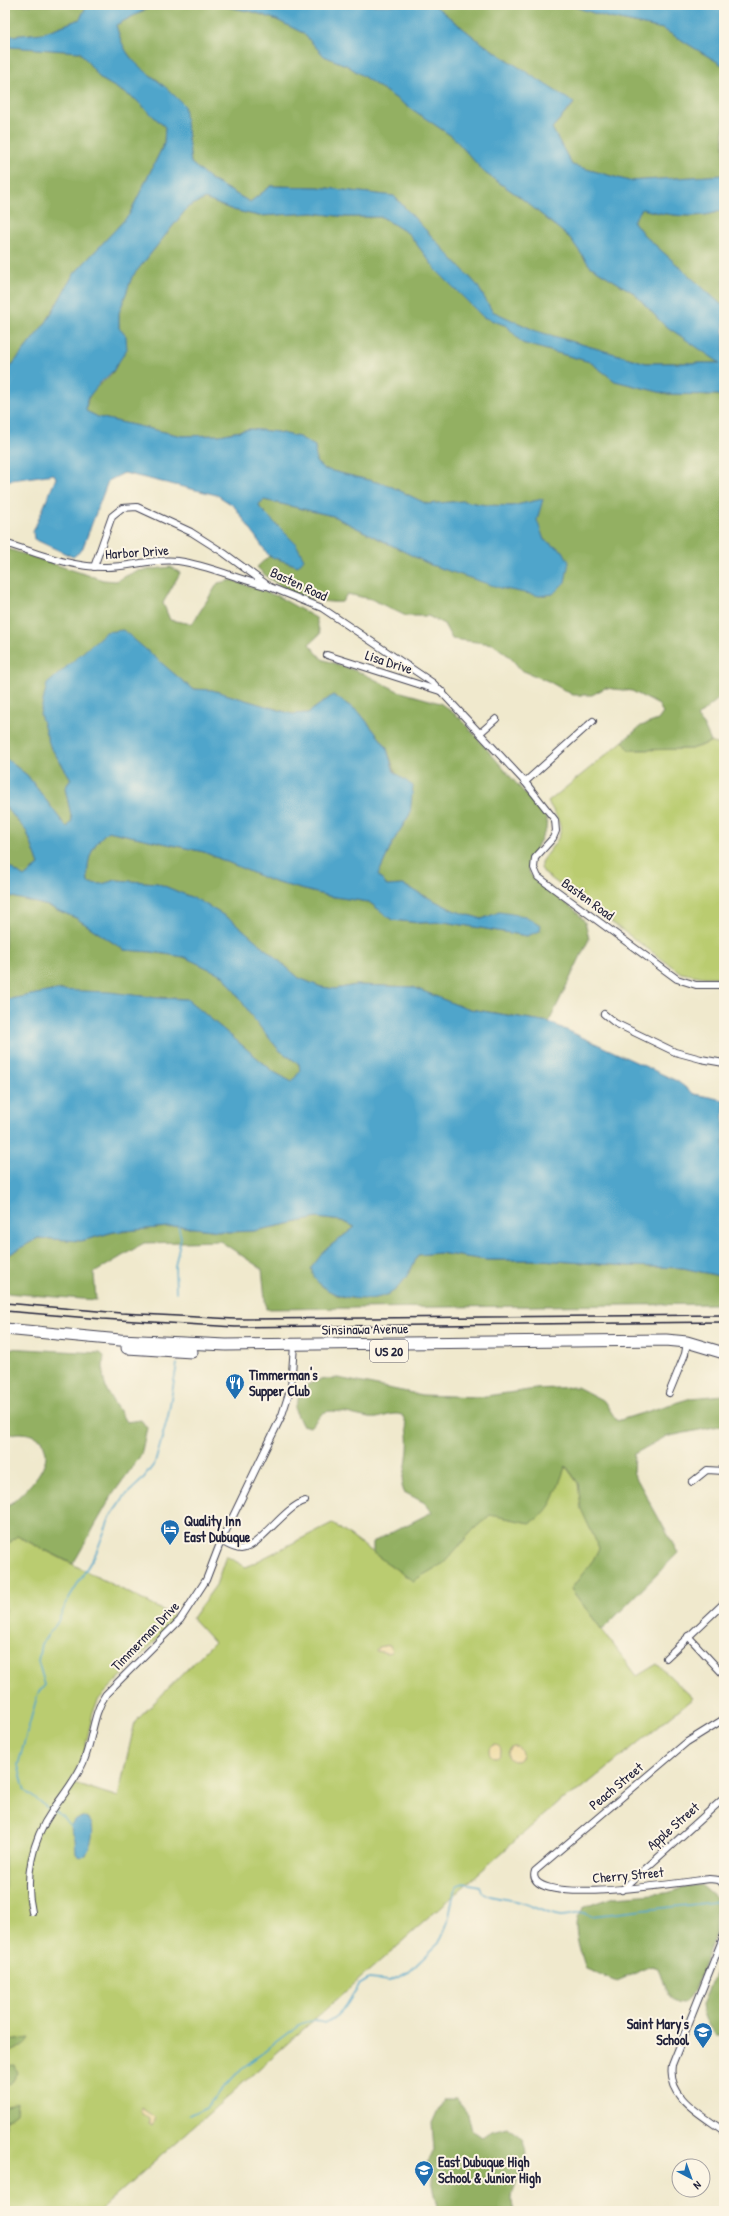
<svg xmlns="http://www.w3.org/2000/svg" width="729" height="2216" font-family="'Patrick Hand',sans-serif">
	<style>
		.green { fill: #bacc6f; stroke: #6e7755 }
		.forest { fill: #93b062; stroke: #5a694e }
		.sand { fill: #eeda9e; stroke: #887e6c }
		.water { fill: #4fa5cb; stroke: #386483 }
		.lines { fill: none; stroke-linecap: round; stroke-linejoin: round }
		.stream { stroke: #4fa5cb; stroke-width: 1.5 }
		.street-casing { stroke: #414051; stroke-width: 8 }
		.highway-casing { stroke: #414051; stroke-width: 13 }
		.street { stroke: #fff; stroke-width: 6 }
		.highway { stroke: #fff; stroke-width: 11 }
		.rail { stroke: #22223b; stroke-width: 1.5 }
		.labels { text-anchor: middle; stroke-width: 4; stroke-linejoin: round; paint-order: stroke }
		.shield { fill: #fcf5e5; stroke: #63616e; stroke-width: 1 }
		.shield-label { font-size: 13px; font-weight: bold; fill: #22223b }
		.street-label { font-size: 14px; fill: #22223b; stroke: #fcf5e5 }
		.poi-label { font-size: 14px; font-weight: bold; fill: #22223b; stroke: #fcf5e5; text-anchor: start }
	</style>
	<rect width="100%" height="100%" fill="#fcf5e5"/>
	<filter id="ink" filterUnits="userSpaceOnUse"><feTurbulence type="fractalNoise" baseFrequency=".025" numOctaves="2"/><feDisplacementMap in="SourceGraphic" scale="8" xChannelSelector="R" yChannelSelector="G"/><feConvolveMatrix kernelMatrix="1 2 1 2 8 2 1 2 1" color-interpolation-filters="sRGB"/></filter>
	<filter id="wash" filterUnits="userSpaceOnUse"><feTurbulence type="fractalNoise" baseFrequency=".012" numOctaves="4" result="noise"/><feDisplacementMap in="SourceGraphic" scale="16" xChannelSelector="R" yChannelSelector="G"/><feGaussianBlur stdDeviation="0.9" result="paint"/><feColorMatrix in="noise" values="0 0 0 0 0 0 0 0 0 0 0 0 0 0 0 0 0 1.4 0 .05"/><feComposite in="paint" operator="in"/></filter>
	<g filter="url(#wash)">
		<rect width="100%" height="100%" fill="#f0e9cd"/>
		<g class="green">
			<path d="M623,741L630,750L691,749L711,742L724,747V977H704L681,973L545,874L541,868V862C561,833 569,835 548,802Z"/>
			<polygon points="558,1456 624,1546 571,1589 637,1676 657,1664 693,1698 581,1789 561,1800 99,2211 5,2211 5,1547 17,1536 178,1618 99,1699 93,1712 85,1749 71,1782 118,1797 135,1722 214,1642 192,1618 216,1585 226,1556 246,1567 332,1523 413,1581"/>
		</g>
		<g class="forest">
			<polygon points="5,5 87,5 80,19 43,33 11,36 10,47 80,52 101,79 135,99 165,127 164,144 129,215 73,275 47,321 5,374"/>
			<polygon points="154,5 217,5 253,12 277,20 303,33 324,56 348,66 453,137 485,173 520,197 570,238 590,266 634,293 663,324 721,363 646,363 536,331 492,311 477,285 394,196 318,187 271,186 250,202 213,181 191,163 187,130 159,81 138,67 123,47 116,25"/>
			<polygon points="434,5 569,5 606,17 663,29 724,66 724,175 629,181 572,165 552,128 574,104 480,42"/>
			<path d="M205,199L233,210L259,216L313,213L346,217H382L409,234L437,271L483,317L507,326L522,343L590,362L615,381L667,394L718,395L724,399V694L697,717L704,726L711,742L691,749L629,750L623,741L641,726L658,720L663,713L659,705L632,691L605,688L592,695H573L548,681L521,670L510,657L493,644L452,639L444,624L428,616H406L371,599L347,594L342,602C313,604 276,589 257,567L269,556L298,566L275,524L260,508L259,504L264,500L333,516L431,565L540,596L553,594L565,582L563,551L544,540L536,520L543,499L512,506L486,505L463,501L427,504L388,485L324,469L316,462L315,446L299,437L277,432L250,429L220,435L182,436L98,417L86,411C87,388 101,387 113,372C119,363 122,347 126,336L119,328V313L132,277L188,207Z"/>
			<path d="M642,209C665,215 703,221 724,209V307L644,235L633,221Z"/>
			<path d="M5,548L103,580L116,581L136,571L171,567L180,573L163,603L170,620L192,624L218,583L232,580L277,596L316,618L320,634L309,644L322,659L362,673L398,691L440,703L460,718L547,819L546,830L528,864V871L537,883L575,910L585,922L589,939L549,1022L464,1008L413,987L356,985L335,989L321,987L299,978L233,921L198,900L157,883L116,880L102,884L88,883C86,860 90,847 108,831L204,852L274,882L328,896L369,902L392,920L420,923L445,922L527,936L500,912L482,919L455,911L403,885L387,886L378,875L394,840L410,814L386,746L359,712L333,695L308,713L292,714L212,690L192,689L151,655L50,746L71,779L65,788L72,820L67,828L27,775L5,758Z"/>
			<polygon points="5,806 27,832 39,865 24,877 5,864"/>
			<polygon points="5,895 48,906 76,918 124,950 152,952 184,957 225,976 256,1022 279,1050 299,1064 300,1071 292,1082 274,1072 187,999 57,990 5,1000"/>
			<path d="M317,1218L342,1221L355,1227L325,1250L316,1280C322,1285 330,1292 337,1295C353,1300 380,1301 394,1290C405,1282 412,1267 418,1255L439,1253L486,1260H541L629,1266L683,1268L724,1277V1293L715,1304L266,1309L262,1269L220,1241L144,1243L94,1273L96,1300L5,1293V1257L38,1238L81,1241L114,1232L178,1226L228,1232L254,1231Z"/>
			<path d="M5,1348L100,1353L104,1356C100,1390 110,1395 126,1422L141,1420L147,1428L141,1455L113,1494L73,1564L17,1536L5,1547V1509C19,1497 48,1472 46,1452C45,1448 43,1444 42,1440C31,1433 17,1430 5,1437Z"/>
			<path d="M338,1378L422,1395L479,1397L536,1389L577,1387L604,1401L617,1421L691,1398L724,1395V1425L665,1437L634,1454L633,1472L678,1553L602,1630L571,1589L593,1560L599,1548L581,1509L578,1483L566,1466C555,1490 556,1509 530,1523L490,1515L474,1529L444,1563L413,1581L373,1553V1542L432,1512L425,1503L404,1492L402,1486C406,1465 414,1434 402,1415C390,1411 382,1420 369,1418C359,1417 332,1407 323,1413C319,1416 315,1423 310,1427L302,1425L294,1408C306,1380 307,1381 338,1378Z"/>
			<path d="M701,1885L716,1898L715,1935L694,1991L685,2003C664,2004 665,1983 658,1968L652,1966L617,1981L586,1969C582,1957 573,1931 577,1918C579,1915 582,1911 584,1907L615,1897L666,1893L690,1886Z"/>
			<path d="M724,1950V2035H716C708,2026 703,2018 702,2005Z"/>
			<path d="M5,2032L9,2041L29,2038C25,2046 14,2051 5,2053Z"/>
			<polygon points="15,2065 18,2073 10,2085 5,2084 5,2066"/>
			<path d="M443,2099H456L468,2114L472,2131L482,2138L492,2131L507,2127C511,2131 521,2136 523,2141C535,2167 504,2185 514,2211H439L428,2163L434,2150L432,2123Z"/>
			<polygon points="17,2102 16,2113 5,2121 5,2107"/>
		</g>
		<g class="sand">
			<polygon points="390,1645 392,1651 388,1653 376,1651 378,1647"/>
			<circle cx="495" cy="1751" r="6"/>
			<circle cx="515" cy="1754" r="7"/>
			<polygon points="141,2108 156,2118 152,2126 149,2124 149,2119 140,2112"/>
		</g>
		<g class="water">
			<path d="M87,5H154L116,25C125,57 133,62 158,81C167,88 176,97 184,105L191,163L213,181L250,202L271,186L318,187L394,196L477,285L492,311L536,331L646,363H720L663,324L634,293L590,266L570,238L520,197L485,173L453,137L348,66L324,56L303,33L277,20L254,12L217,5H434L480,42L574,103L552,128L572,165L629,181L724,175V209C703,221 665,215 642,209L633,221L644,235L724,307V399L718,395L667,394L615,381L590,362L522,343L507,326L483,317L437,271L409,234L382,217H346L313,213L259,216L233,210L205,199L188,207L132,277L119,313V328L126,336L127,349L113,371L99,384L87,399L86,411L98,417L182,436L220,435L250,429L277,432L299,437L315,446L316,462L324,469L388,485L427,504L463,501L486,505L512,506L543,499L537,520L544,540L563,551L569,562L565,582L553,594L540,596L500,588L431,565L333,516L264,500L259,504L260,508L296,544L304,559L298,566L269,556L234,506L217,495L124,473L108,481L82,550L73,557L34,539L33,532L56,478L54,474L5,481V374L47,321L73,275L129,215L164,144L165,127L135,99L101,79L80,52L10,47L11,36L43,33L80,19Z"/>
			<polygon points="569,5 724,5 724,66 663,29 606,17"/>
			<path d="M123,630L192,689L212,690L292,714L308,713L333,695L359,712L386,746L394,772L413,786L410,814L394,840L378,875L387,886L403,885L455,911L482,919L499,912L525,916L541,925L540,931L527,936L445,922L420,923L392,920L369,902L328,896L274,882L204,852L108,831C91,845 86,861 88,883L102,884L116,880L157,883L198,900L233,921L299,978L321,987L335,989L356,985L413,987L464,1008L549,1022L677,1081L694,1094L724,1100V1277L683,1268L629,1266L541,1260H486L439,1253L418,1255C412,1267 405,1282 394,1291C374,1305 331,1300 316,1280C314,1277 313,1272 311,1268L325,1250L355,1227L342,1221L317,1218L254,1231L228,1232L178,1226L114,1232L81,1241L38,1238L5,1257V1000L57,990L109,992L158,998L187,999L274,1072L292,1082L300,1071L299,1064L279,1050L256,1022L224,976L184,957L152,952L124,950L76,918L48,906L5,895V864L24,877L39,865L27,832L5,806V758L27,775L67,828L72,820L65,788L71,779L50,746L40,714L47,684L106,632Z"/>
			<path d="M86,1817C98,1825 91,1844 86,1855L81,1858L76,1854L75,1839L70,1826L75,1820Z"/>
		</g>
		<g class="lines">
			<g class="stream">
				<polyline points="176,1292 175,1266 181,1237 178,1226"/>
				<polyline points="50,1810 25,1791 18,1765 38,1693 45,1685 38,1661 41,1644 57,1623 69,1598 96,1553 110,1517 124,1497 142,1480 155,1463 168,1416 177,1364"/>
				<polyline points="54,1811 62,1816 70,1826"/>
				<path d="M189,2115L206,2107L241,2069L298,2026C308,2020 313,2020 325,2023L335,2017L346,2006L359,1985L369,1979L390,1981L409,1972L439,1943L448,1922L454,1892L458,1885L464,1883L480,1886L482,1892C496,1900 506,1898 520,1902C533,1906 548,1915 561,1916C571,1917 583,1908 591,1916L724,1901"/>
			</g>
		</g>
	</g>
	<g filter="url(#ink)">
		<g class="lines">
			<g class="street-casing">
				<g id="street">
					<path d="M5,543C37,553 72,568 106,567C130,567 153,558 178,561C208,565 237,579 266,586"/>
					<polyline points="94,567 112,516 122,508 137,507 191,532 224,553 270,587 322,608 433,683 525,782 555,820 556,831 553,838 535,858 534,868 538,877 677,979 696,985 724,985"/>
					<polyline points="327,655 443,692"/>
					<polyline points="480,733 496,719"/>
					<polyline points="525,782 593,721"/>
					<polyline points="604,1014 615,1023 675,1052 701,1059 724,1063"/>
					<polyline points="669,1393 685,1354 687,1342"/>
					<polyline points="692,1482 707,1470 724,1471"/>
					<path d="M221,1541C228,1545 234,1549 241,1549C259,1548 283,1508 305,1501"/>
					<polyline points="688,1636 724,1675"/>
					<polyline points="666,1658 724,1603"/>
					<path d="M724,1719L687,1742L535,1871C521,1909 690,1881 709,1879L719,1880L724,1885"/>
					<polyline points="622,1890 724,1798"/>
					<path d="M32,1912C24,1878 32,1840 52,1811C63,1795 75,1781 83,1763C93,1740 92,1715 106,1694L180,1620L206,1580L221,1541L282,1415L291,1387L294,1345"/>
					<path d="M724,1935L672,2065C667,2098 701,2114 724,2131"/>
				</g>
			</g>
			<g class="highway-casing">
				<g id="highway">
					<polyline points="5,1329 120,1340 226,1345 666,1340 687,1342 724,1353"/>
					<polyline points="127,1348 192,1352"/>
				</g>
			</g>
			<use href="#street" class="street"/>
			<use href="#highway" class="highway"/>
			<g class="rail">
				<polyline points="5,1303 121,1313 235,1319 724,1315"/>
				<polyline points="5,1311 102,1319 235,1327 724,1322"/>
			</g>
		</g>
	</g>
	<defs>
		<g id="restaurant-pin" transform="scale(1)"><path d="M0 17L-7.5 6A9.5 9.5 0 1 1 7.5 6Z" fill="#1f6fb2" stroke="#fcf5e5"/><path d="M-5-6h1v4h1v-4h1v4h1v-4h1v5L-1.5 .5V6h-2V.5L-5-1ZM5-6V6H3V1.5H1.5Q1.5-4 5-6Z" fill="#fff"/></g>
		<g id="hotel-pin" transform="scale(1)"><path d="M0 17L-7.5 6A9.5 9.5 0 1 1 7.5 6Z" fill="#1f6fb2" stroke="#fcf5e5"/><path d="M-6-4.5h1.5V1H6V5H4.5V3h-9V5H-6ZM-4 0a1.8 1.8 0 1 1 3.6 0ZM.5 0V-2.5h3Q6-2.5 6 0Z" fill="#fff"/></g>
		<g id="school-pin" transform="scale(1)"><path d="M0 17L-7.5 6A9.5 9.5 0 1 1 7.5 6Z" fill="#1f6fb2" stroke="#fcf5e5"/><path d="M0-5L7-2L0 1L-7-2ZM-4 1L0 2.5L4 1V4Q0 6-4 4Z" fill="#fff"/></g>
	</defs>
	<g fill-rule="evenodd">
		<use href="#restaurant-pin" x="235" y="1383"/>
		<use href="#hotel-pin" x="170" y="1529"/>
		<use href="#school-pin" x="703" y="2032"/>
		<use href="#school-pin" x="424" y="2170"/>
	</g>
	<g class="labels">
		<rect class="shield" x="370" y="1340" width="38" height="22" rx="3"/>
		<g class="shield-label">
			<text x="389" y="1356">US 20</text>
		</g>
		<g class="street-label">
			<text transform="translate(137 552) rotate(-4)" y="5">Harbor Drive</text>
			<text transform="translate(299 584) rotate(25)" y="5">Basten Road</text>
			<text transform="translate(389 662) rotate(18)" y="5">Lisa Drive</text>
			<text transform="translate(588 899) rotate(36)" y="5">Basten Road</text>
			<text transform="translate(365 1329) rotate(-1)" y="5">Sinsinawa Avenue</text>
			<text transform="translate(145 1636) rotate(-46)" y="5">Timmerman Drive</text>
			<text transform="translate(616 1786) rotate(-40)" y="5">Peach Street</text>
			<text transform="translate(673 1826) rotate(-41)" y="5">Apple Street</text>
			<text transform="translate(628 1875) rotate(-5)" y="5">Cherry Street</text>
		</g>
		<g class="poi-label">
			<text x="249" y="1380">Timmerman's<tspan x="249" dy="16">Supper Club</tspan></text>
			<text x="184" y="1526">Quality Inn<tspan x="184" dy="16">East Dubuque</tspan></text>
			<text x="689" y="2029" text-anchor="end">Saint Mary's<tspan x="689" dy="16">School</tspan></text>
			<text x="438" y="2167">East Dubuque High<tspan x="438" dy="16">School &amp; Junior High</tspan></text>
		</g>
	</g>
	<rect width="729" height="2216" fill="none" stroke="#fcf5e5" stroke-width="20"/>
	<g transform="translate(691 2178) rotate(139)"><circle r="19" fill="#fcf5e5" stroke="#a5a1a1"/>
	<path d="M0-3L7 15L0 10L-7 15Z" fill="#1f6fb2"/>
	<text y="-6" font-size="11" font-weight="bold" text-anchor="middle" fill="#22223b">N</text>
	</g>
</svg>
